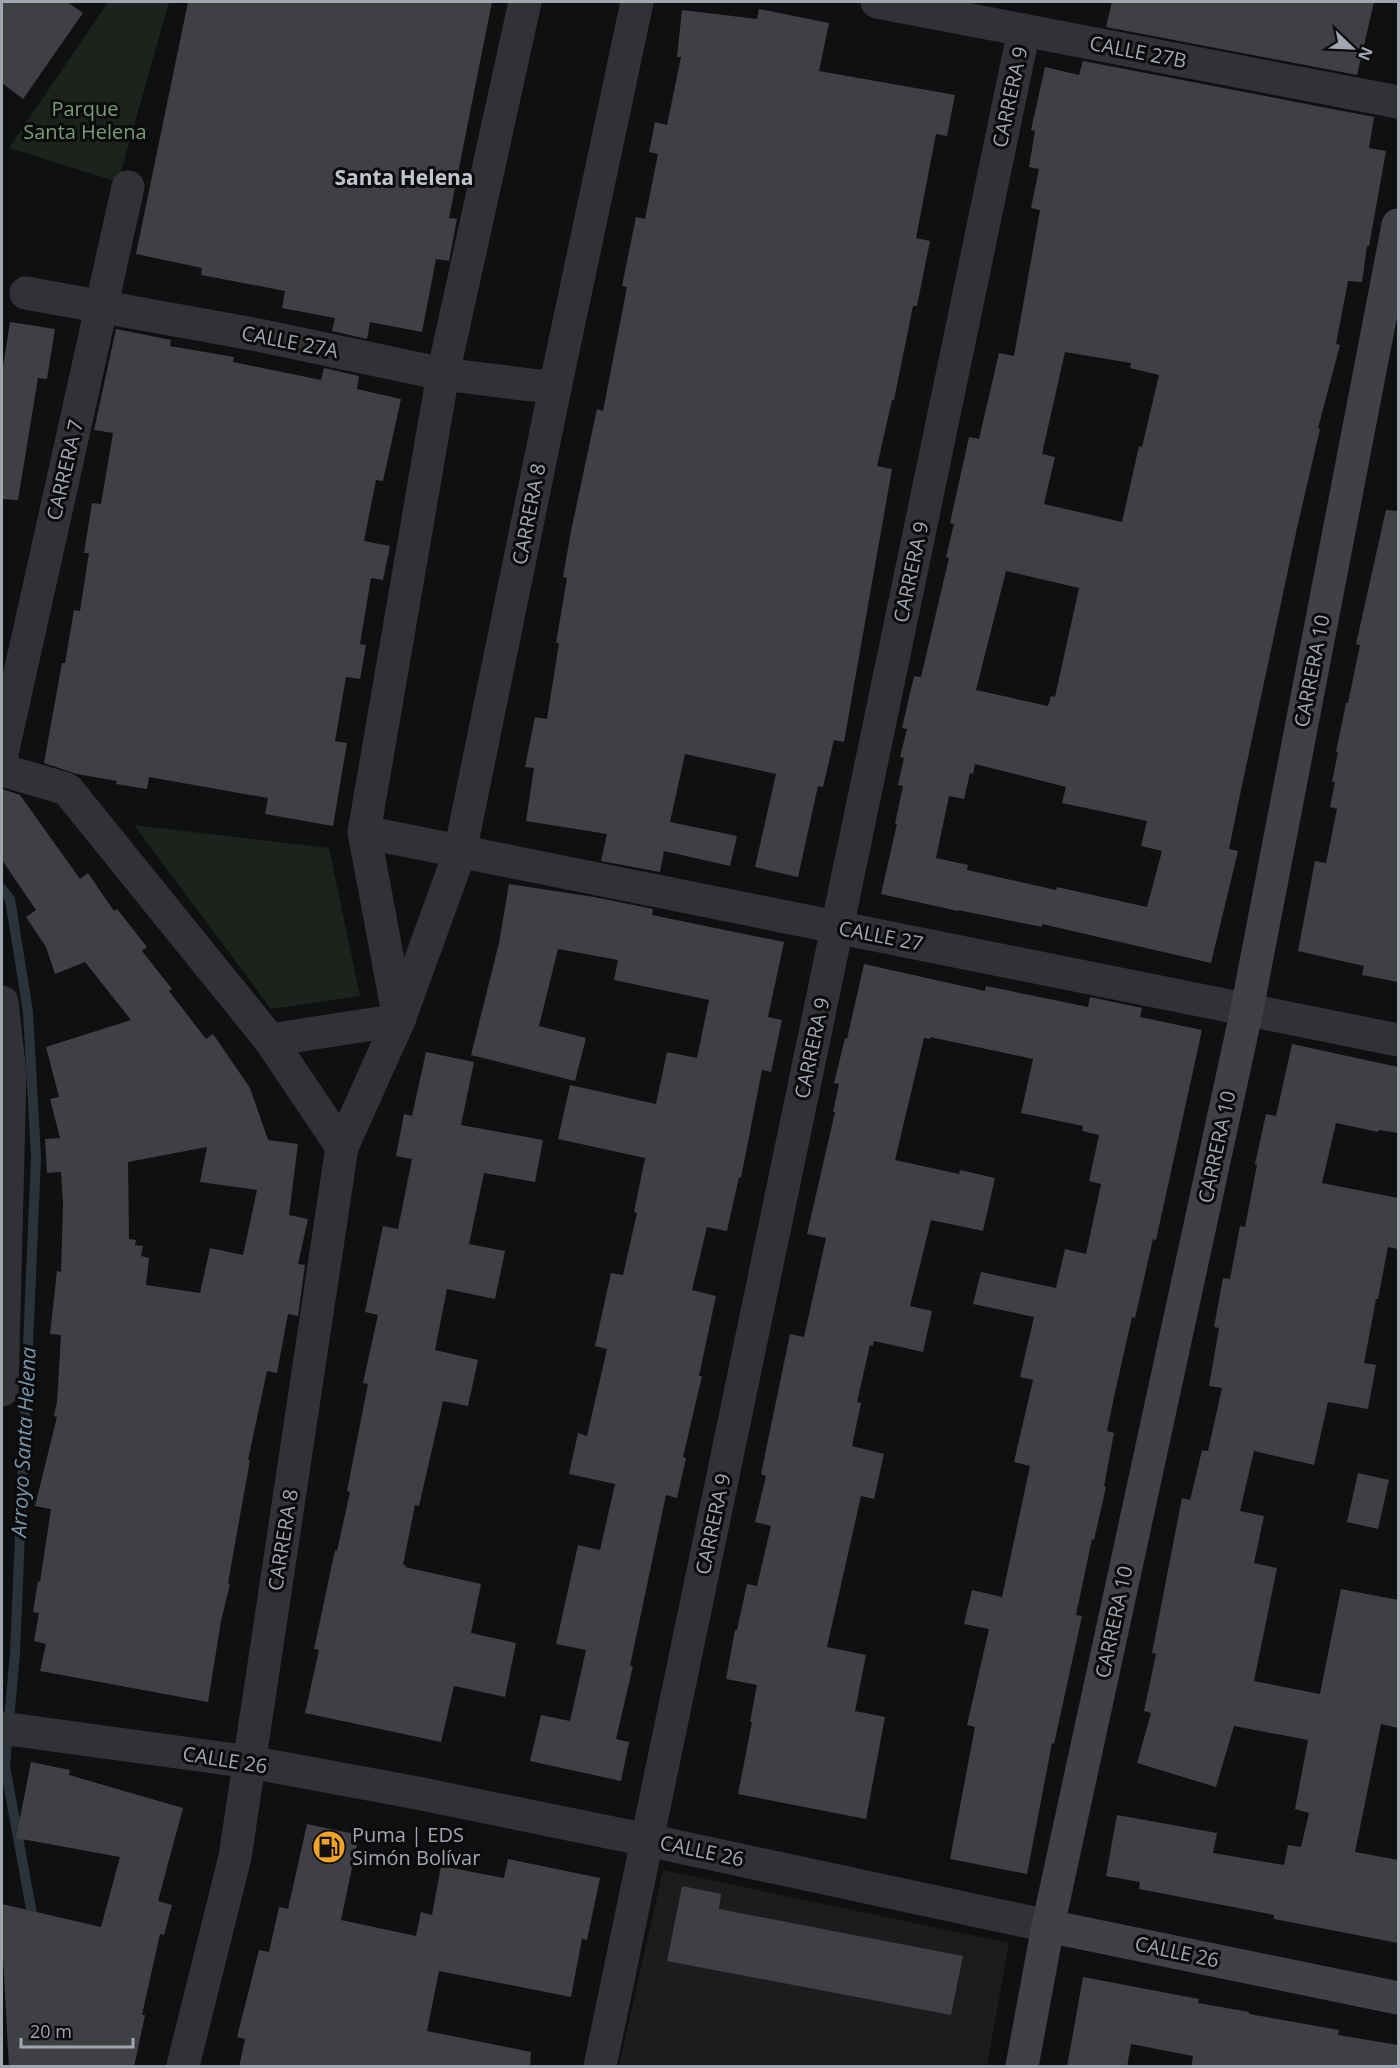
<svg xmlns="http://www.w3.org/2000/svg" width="1400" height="2068" font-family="'Open Sans',sans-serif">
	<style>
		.built { fill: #1c1c1e }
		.green { fill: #1c231c }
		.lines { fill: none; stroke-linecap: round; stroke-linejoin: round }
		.stream { stroke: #293339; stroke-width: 10 }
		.building { fill: #3e4044; fill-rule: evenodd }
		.street { stroke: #313236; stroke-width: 33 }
		.secondary { stroke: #3f4146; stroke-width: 33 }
		.labels { text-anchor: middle; stroke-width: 6; stroke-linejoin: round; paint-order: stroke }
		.street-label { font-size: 20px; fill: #a1a7b2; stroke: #0b0b0c }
		.park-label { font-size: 20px; fill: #779d77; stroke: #0b0b0c }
		.poi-label { font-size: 20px; fill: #a1a7b2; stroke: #0b0b0c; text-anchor: start }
		.neighbourhood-label { font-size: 21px; font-weight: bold; fill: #c1c5ce; stroke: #0b0b0c }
		.water-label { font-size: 21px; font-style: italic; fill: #7797ae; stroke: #0b0b0c }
	</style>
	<rect width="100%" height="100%" fill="#0f1011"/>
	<polygon class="built" points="663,1870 1009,1943 987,2066 619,2066"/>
	<g class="green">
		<polygon points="108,2 169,2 118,182 9,148"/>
		<polygon points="134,825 329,848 360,996 271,1009"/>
	</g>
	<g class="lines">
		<polyline class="stream" points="2,889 10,899 28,1012 36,1157 15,1653 5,1766 34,1925"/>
	</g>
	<g class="building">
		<polygon points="2,2 67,2 83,13 23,99 2,83"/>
		<polygon points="188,2 492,2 449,218 457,219 449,261 436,259 422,332 370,322 367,339 332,331 335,318 282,308 285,291 201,275 202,268 136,254"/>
		<polygon points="1112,2 1374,2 1357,75 1106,27"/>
		<polygon points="759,9 829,23 819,71 955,95 947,136 936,134 916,238 930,241 917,306 913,306 894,400 892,400 877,466 892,469 844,742 834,740 823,787 818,786 798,877 755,867 776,774 685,754 670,822 737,836 730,866 664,851 660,872 601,861 607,834 526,821 534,768 525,767 535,717 547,719 559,643 556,643 567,578 563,577 571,531 597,409 603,411 627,287 622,286 636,217 645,219 658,154 649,152 655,122 667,125 681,57 677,57 682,10 757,19"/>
		<path d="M1083,61L1374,117L1369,148L1386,151L1369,246H1367L1362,282L1348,281L1336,344L1340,345L1318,428L1320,429L1297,528L1240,795L1229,849L1238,851L1211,963L1042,924V927L958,910V911L881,894L897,824H895L903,786L898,785L904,758L900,757L907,729L902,728L914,676L921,677L949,558L946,557L954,524L950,523L969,437L979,439L999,353L1014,356L1040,210L1031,208L1039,169L1029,167L1035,131L1031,130L1045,67L1079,75ZM1065,352L1131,363L1130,368L1159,375L1142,447L1139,446L1122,522L1044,504L1055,457L1042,454ZM1006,571L1079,588L1055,697L1051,696L1048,706L976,690ZM975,764L1066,787L1062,803L1147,821L1141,846L1162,851L1147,907L1057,887L1056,890L967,870L968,865L936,858L949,796L964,799L970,773L973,774Z"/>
		<polygon points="10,322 55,329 47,379 38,378 18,500 2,499 2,374"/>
		<polygon points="116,329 171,340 170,346 234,357 233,362 321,380 324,368 359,376 357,389 401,399 383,481 376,480 364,541 390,546 383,580 371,578 360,644 366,645 360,679 346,677 335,741 347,743 333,826 265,814 268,798 149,777 147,789 116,784 117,781 77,774 44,763 62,663 65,663 74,610 80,611 89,553 84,553 92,503 101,504 113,433 94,430"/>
		<polygon points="1386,510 1398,511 1398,982 1362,975 1364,966 1298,951 1315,861 1326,863 1337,809 1330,807 1335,782 1332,782 1338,752 1336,752 1346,703 1348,703 1360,645 1356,644"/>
		<path d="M2,789L20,795L80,879L88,873L114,911L117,909L147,947L142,951L172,989L169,991L206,1039L213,1034L250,1088L268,1140L298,1144L289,1215L308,1219L298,1264L305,1265L298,1316L288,1314L277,1373L267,1371L248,1460H250L228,1583L230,1584L221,1621L208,1702L40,1671L46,1644L34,1641L39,1613L33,1612L38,1581L40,1582L51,1509L35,1506L57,1417L54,1416L57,1402L61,1335L50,1334L57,1271L61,1272L63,1204L61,1172L47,1173L45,1139L60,1138L50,1099L59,1097L46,1047L131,1020L85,962L55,974L46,947L26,917L36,910L2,860ZM207,1147L200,1182L257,1190L243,1255L210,1248L200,1293L146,1285L149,1258L141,1256L143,1246L135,1245L136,1240L129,1239L128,1162Z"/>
		<polygon points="509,884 594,897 653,909 652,915 784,942 768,1017 782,1020 771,1072 762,1070 741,1178 739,1177 727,1231 707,1227 692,1290 716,1296 699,1376 702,1376 683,1457 686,1458 677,1498 666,1495 630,1666 633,1666 616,1739 629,1742 621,1781 530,1761 541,1715 570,1721 586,1650 556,1644 578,1545 600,1550 615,1484 569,1474 578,1433 587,1436 607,1349 595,1346 611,1273 623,1275 637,1213 634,1212 645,1158 558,1139 570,1085 656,1104 667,1052 697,1058 709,1000 614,980 618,960 558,949 539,1026 586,1038 575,1081 471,1055 499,943"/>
		<polygon points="864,964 985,991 986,986 1088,1007 1090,997 1142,1008 1140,1017 1202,1030 1156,1240 1153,1239 1135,1318 1132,1317 1114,1397 1107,1431 1114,1433 1104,1486 1106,1487 1094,1540 1092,1539 1076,1615 1082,1616 1054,1744 1052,1743 1027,1874 950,1859 975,1727 967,1725 989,1629 964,1624 972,1590 1002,1597 1030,1466 1014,1462 1033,1380 1020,1377 1034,1317 973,1304 981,1272 1056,1288 1065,1249 1086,1254 1101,1184 1089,1181 1099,1135 1082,1131 1083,1126 1021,1113 1033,1059 930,1037 930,1039 924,1038 895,1160 959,1174 960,1170 995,1178 983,1231 931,1220 910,1306 932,1311 923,1352 874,1341 873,1346 870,1345 857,1402 861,1403 852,1446 884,1454 874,1499 861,1496 827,1647 866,1655 855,1711 885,1717 866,1819 738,1794 752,1722 750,1722 757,1685 726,1679 735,1630 737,1630 747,1584 757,1586 771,1526 755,1522 766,1476 761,1474 790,1334 804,1337 826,1238 807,1234 835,1112 833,1112 839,1084 834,1083 845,1038 847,1039"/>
		<polygon points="1292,1044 1398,1067 1398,1133 1379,1130 1378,1132 1336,1123 1322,1183 1398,1198 1398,1249 1388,1247 1378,1299 1376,1299 1364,1363 1376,1365 1368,1409 1328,1402 1314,1465 1254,1451 1240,1511 1264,1516 1254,1563 1277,1568 1254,1681 1320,1694 1341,1589 1398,1600 1398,1728 1381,1724 1355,1852 1398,1860 1398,1943 1274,1919 1274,1915 1139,1889 1140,1882 1106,1876 1117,1815 1217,1833 1213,1853 1284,1865 1288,1845 1301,1847 1309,1813 1295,1809 1308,1740 1234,1726 1216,1787 1137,1763 1151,1713 1144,1711 1156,1654 1152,1653 1182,1498 1190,1500 1202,1450 1208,1451 1222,1388 1209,1386 1219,1328 1214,1327 1223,1278 1230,1279 1240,1226 1245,1227 1257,1165 1255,1164 1266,1114 1276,1116"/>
		<polygon points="426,1052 474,1062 461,1125 543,1140 535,1182 484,1173 469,1244 505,1251 495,1299 447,1289 435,1350 478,1360 468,1406 443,1401 419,1506 415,1505 403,1565 406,1565 405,1567 481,1584 471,1633 516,1643 505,1697 454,1686 441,1742 305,1713 319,1650 314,1649 335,1550 337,1551 350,1492 347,1491 368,1384 363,1383 378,1315 365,1312 383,1226 398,1229 412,1159 396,1156 404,1114 412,1116"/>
		<polygon points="1358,1473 1389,1480 1378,1529 1347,1522"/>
		<polygon points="31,1762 70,1770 69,1775 183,1808 158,1901 172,1905 164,1935 160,1934 142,2015 145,2015 134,2067 9,2067 2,1938 2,1904 101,1927 120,1857 16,1838"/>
		<polygon points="307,1824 359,1835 341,1920 416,1936 421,1912 432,1915 441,1866 504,1878 508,1859 600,1878 587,1940 582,1939 571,1997 439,1971 427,2031 531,2052 530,2067 239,2067 245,2039 237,2037 259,1950 269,1952 279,1907 288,1909"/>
		<polygon points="682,1886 721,1894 719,1909 963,1956 951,2015 667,1961"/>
		<polygon points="1083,1977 1199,1999 1198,2003 1249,2012 1249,2014 1339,2030 1338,2035 1398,2045 1398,2067 1191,2067 1193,2056 1131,2044 1127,2067 1067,2067"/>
	</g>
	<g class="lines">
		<g class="street">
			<polyline points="877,2 1398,102"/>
			<polyline points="26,293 258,335 443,374 555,388"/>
			<polyline points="2,754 128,187"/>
			<polyline points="2,770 67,789 270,1040 342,1147"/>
			<polyline points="364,832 1398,1040"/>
			<polyline points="2,1002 10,1074 2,1390"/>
			<polyline points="399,1019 364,832 443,374 525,2"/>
			<polyline points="270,1040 399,1020"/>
			<polyline points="2,1728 250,1762 417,1793 647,1840 1048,1926"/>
			<polyline points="183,2066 235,1857 342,1147 399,1020 460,852 555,388 637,2"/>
			<polyline points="600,2066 1024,30"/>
		</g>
		<g class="secondary">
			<polyline points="1048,1926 1398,1998"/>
			<polyline points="1022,2066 1048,1926 1247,1009 1398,225"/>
		</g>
	</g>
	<defs>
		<g id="fuel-disc" transform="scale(1.725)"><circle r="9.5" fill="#f1a228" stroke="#0b0b0c"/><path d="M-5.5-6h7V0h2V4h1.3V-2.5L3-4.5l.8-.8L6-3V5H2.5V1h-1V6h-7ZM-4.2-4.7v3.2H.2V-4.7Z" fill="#111"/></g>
	</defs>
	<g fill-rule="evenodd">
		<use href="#fuel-disc" x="329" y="1847"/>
	</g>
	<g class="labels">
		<g class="street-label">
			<text transform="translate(1138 52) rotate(11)" y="7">CALLE 27B</text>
			<text transform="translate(1010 97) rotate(-78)" y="7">CARRERA 9</text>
			<text transform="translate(290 342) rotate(11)" y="7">CALLE 27A</text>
			<text transform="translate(65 470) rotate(-77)" y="7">CARRERA 7</text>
			<text transform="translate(529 514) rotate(-79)" y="7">CARRERA 8</text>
			<text transform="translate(911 572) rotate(-78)" y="7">CARRERA 9</text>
			<text transform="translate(1312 671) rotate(-79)" y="7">CARRERA 10</text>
			<text transform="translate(881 936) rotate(11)" y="7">CALLE 27</text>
			<text transform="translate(812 1048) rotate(-78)" y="7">CARRERA 9</text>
			<text transform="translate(1217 1147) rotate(-78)" y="7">CARRERA 10</text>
			<text transform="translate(713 1524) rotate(-78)" y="7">CARRERA 9</text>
			<text transform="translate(283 1540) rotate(-81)" y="7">CARRERA 8</text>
			<text transform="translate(1114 1622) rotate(-78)" y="7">CARRERA 10</text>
			<text transform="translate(225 1760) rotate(9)" y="7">CALLE 26</text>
			<text transform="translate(702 1851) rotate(12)" y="7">CALLE 26</text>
			<text transform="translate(1177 1952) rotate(12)" y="7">CALLE 26</text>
		</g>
		<g class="park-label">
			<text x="85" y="116">Parque<tspan x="85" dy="23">Santa Helena</tspan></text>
		</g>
		<g class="poi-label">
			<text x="352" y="1842">Puma | EDS<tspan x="352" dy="23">Simón Bolívar</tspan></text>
		</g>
		<g class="neighbourhood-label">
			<text x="404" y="185">Santa Helena</text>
		</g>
		<g class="water-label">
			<text transform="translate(24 1442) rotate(-87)" y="7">Arroyo Santa Helena</text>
		</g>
	</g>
	<rect width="1400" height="2068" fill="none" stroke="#a1a7b2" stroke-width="6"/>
	<g transform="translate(1352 48) rotate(113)" stroke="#0b0b0c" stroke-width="4.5" paint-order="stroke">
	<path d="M0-4.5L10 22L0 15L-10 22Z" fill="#a1a7b2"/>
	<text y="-9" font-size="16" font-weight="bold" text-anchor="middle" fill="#a1a7b2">N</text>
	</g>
	<path d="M21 2038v9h112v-9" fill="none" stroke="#a1a7b2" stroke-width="3"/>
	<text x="30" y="2038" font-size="18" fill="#a1a7b2" stroke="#0b0b0c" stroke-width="4.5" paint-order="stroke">20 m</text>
</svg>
